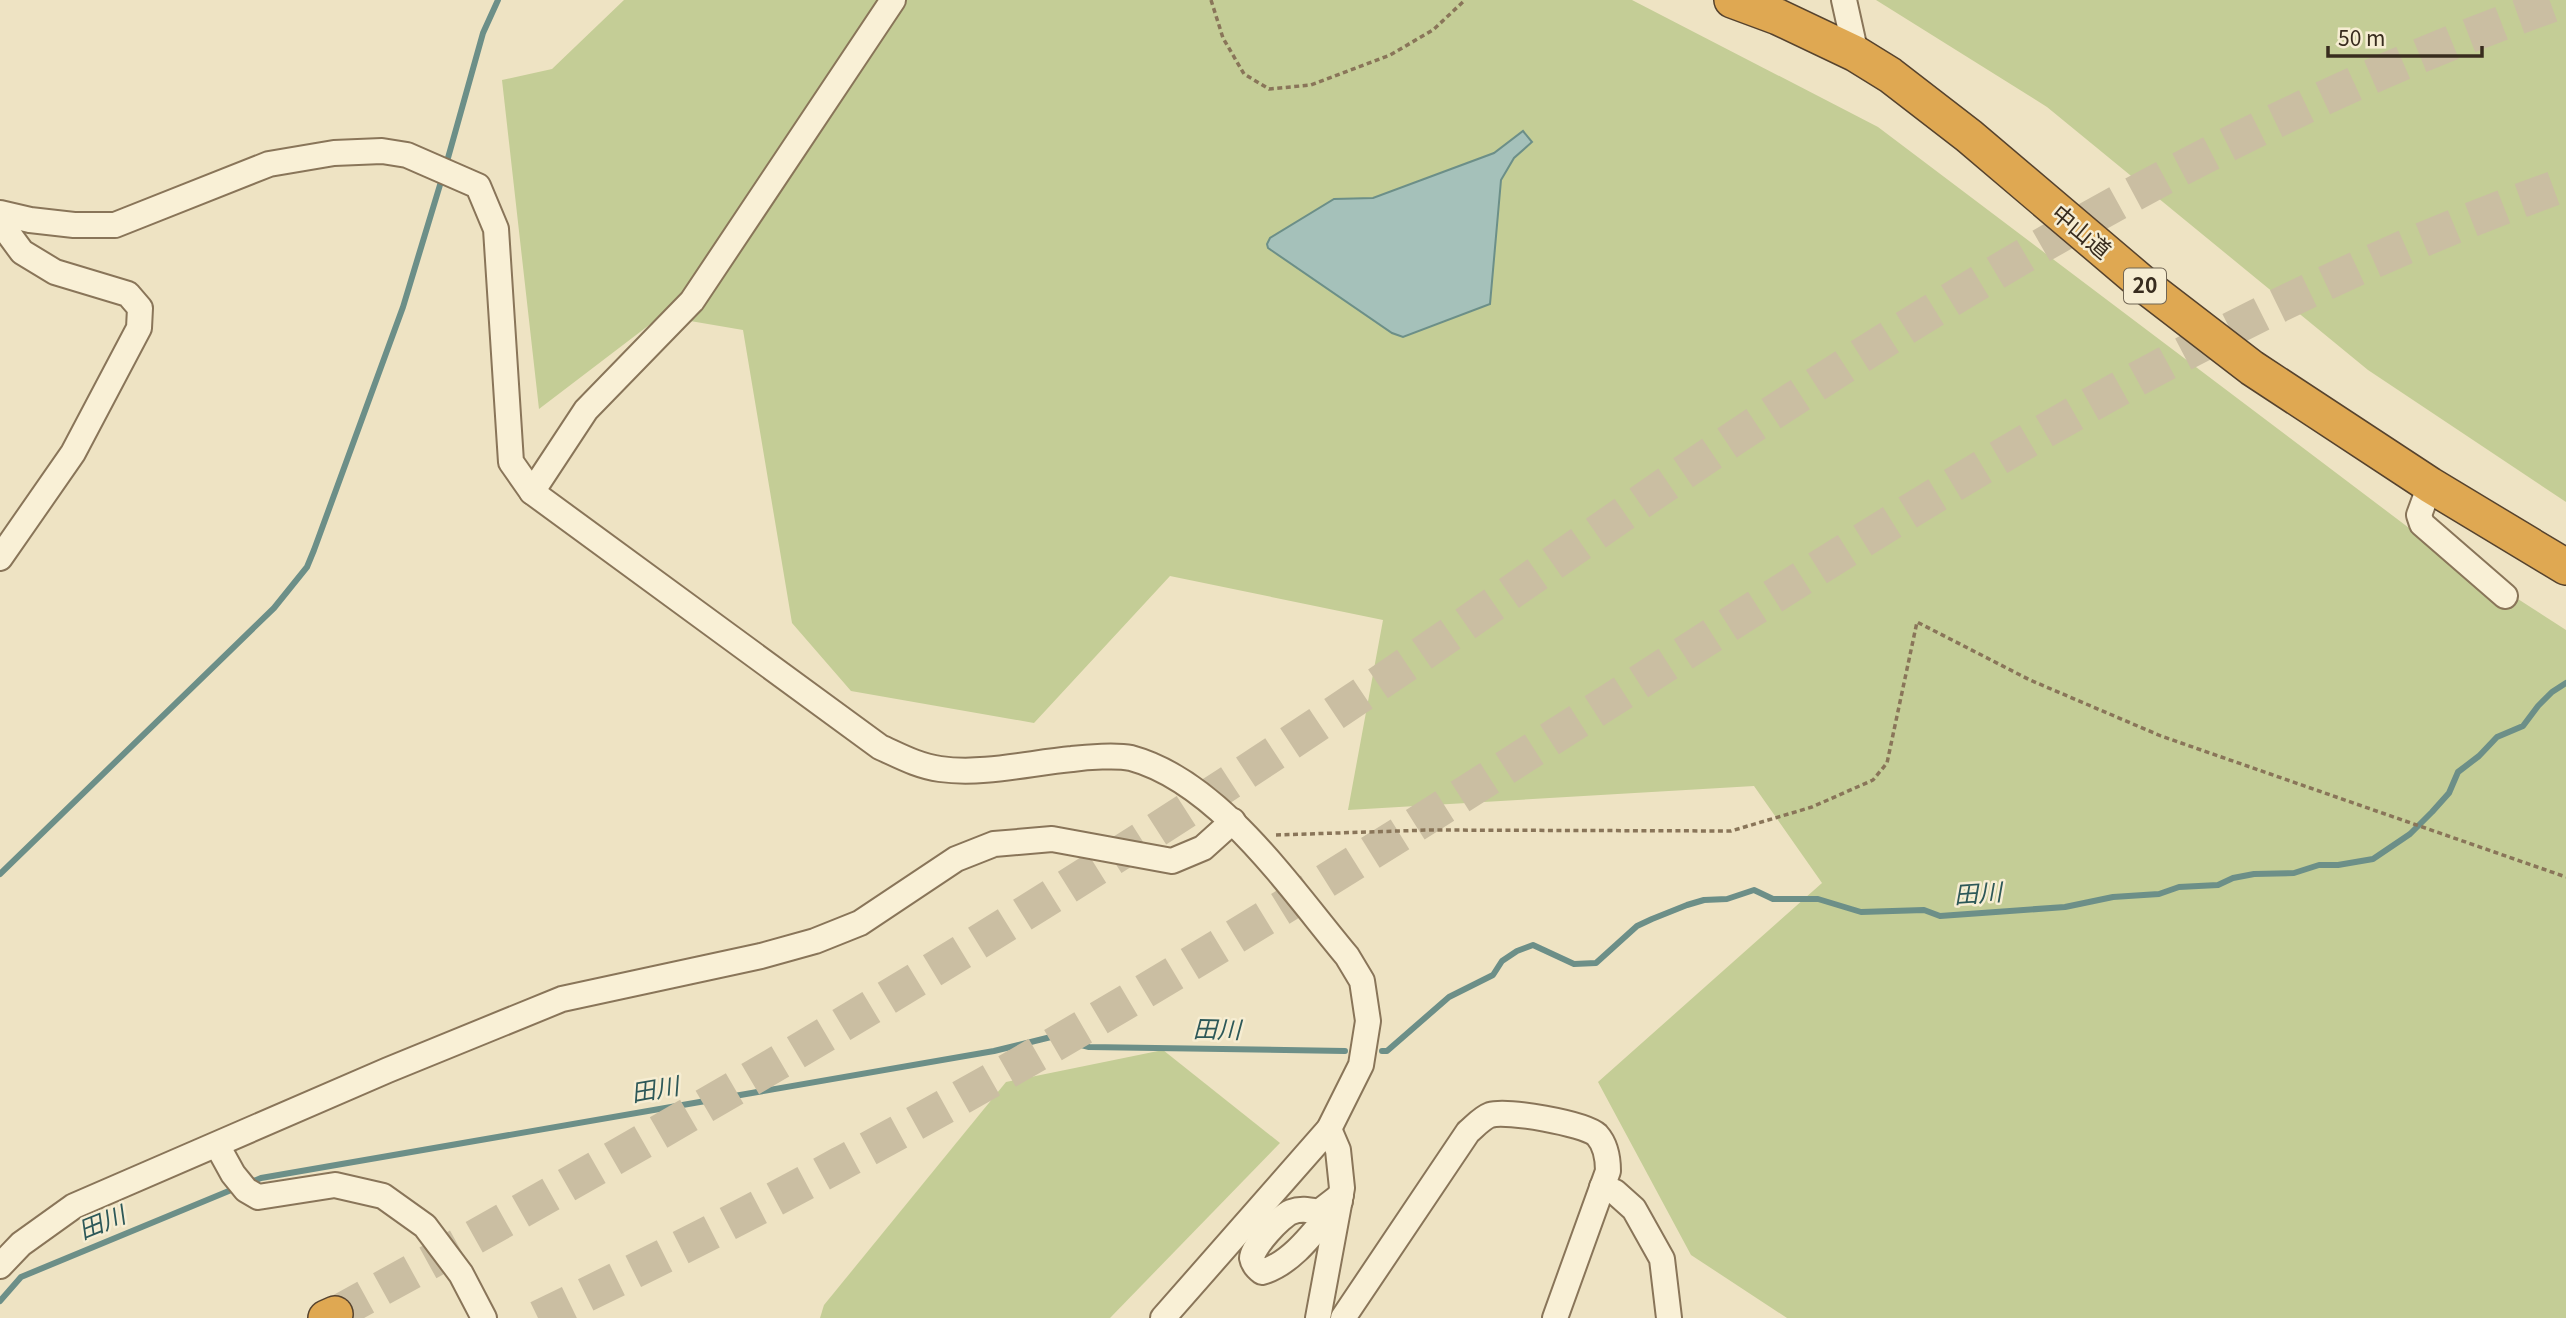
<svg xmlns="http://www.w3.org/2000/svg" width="2566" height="1318" font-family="Georgia,'Noto Sans JP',serif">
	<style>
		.green { fill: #c4cd96 }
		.water { fill: #a5c1ba; stroke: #6c8f88; stroke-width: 2 }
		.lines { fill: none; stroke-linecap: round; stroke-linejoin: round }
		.stream { stroke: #6c8f88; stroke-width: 6 }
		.highway-tunnel { stroke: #cabea2; stroke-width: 35; stroke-dasharray: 35 18; stroke-linecap: butt }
		.minor-casing { stroke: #897559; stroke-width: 28 }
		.highway-casing { stroke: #56432e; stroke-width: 38 }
		.path { stroke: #897559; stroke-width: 3.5; stroke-dasharray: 5 3.5; stroke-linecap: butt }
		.minor { stroke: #f9f0d6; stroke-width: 24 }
		.highway { stroke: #dfa852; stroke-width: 35 }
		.labels { text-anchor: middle; stroke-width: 5; stroke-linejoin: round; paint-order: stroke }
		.shield { fill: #f6edd2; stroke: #716654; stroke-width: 2 }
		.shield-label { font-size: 21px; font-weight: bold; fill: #382c1e }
		.street-label { font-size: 23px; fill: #382c1e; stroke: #f6edd2 }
		.water-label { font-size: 24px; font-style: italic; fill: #2d5858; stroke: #f6edd2 }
	</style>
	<rect width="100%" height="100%" fill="#eee3c3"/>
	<g class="green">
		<polygon points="624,0 1632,0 1878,127 2417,534 2566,630 2566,1318 1787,1318 1691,1255 1598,1082 1822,883 1754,786 1348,810 1383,620 1170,576 1034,723 851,691 792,623 743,330 661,316 539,409 502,80 552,69"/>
		<polygon points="1876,0 2566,0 2566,502 2368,370 2047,107"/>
		<polygon points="1163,1050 1280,1143 1110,1318 820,1318 824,1305 1006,1082"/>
	</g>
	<polygon class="water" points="1523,131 1532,142 1514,158 1501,180 1490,304 1403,337 1392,333 1268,248 1267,244 1270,238 1334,199 1373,198 1494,153"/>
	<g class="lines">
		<g class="stream">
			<polyline points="446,165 483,33 498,0"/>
			<polyline points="0,874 274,608 307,567 314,550 403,307 443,175"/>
			<polyline points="1382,1051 1387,1051 1449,997 1493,975 1502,961 1517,951 1533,945 1574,964 1596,963 1637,926 1652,919 1687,905 1704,900 1727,899 1754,890 1773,899 1818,899 1861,912 1924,910 1940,916 2065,907 2113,897 2159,894 2179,887 2218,885 2233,878 2254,874 2294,873 2319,865 2338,865 2373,859 2410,834 2432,812 2449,793 2458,772 2479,756 2497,737 2523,726 2538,706 2552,692 2566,683"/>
			<polyline points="249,1183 261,1178 994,1051 1051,1037 1089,1047 1345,1051"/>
			<polyline points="0,1301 21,1277 236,1188"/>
		</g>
		<g class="highway-tunnel">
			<path d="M335,1314C683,1124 1023,923 1351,702C1499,603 1643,497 1792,400C2036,241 2290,95 2566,0"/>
			<path d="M538,1318C640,1269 741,1218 840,1164C1077,1037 1306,895 1533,750C1863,540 2193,315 2566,184"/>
		</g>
		<g class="minor-casing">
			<g id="minor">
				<polyline points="1844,0 1856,54"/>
				<path d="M0,213L30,220L74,225H115L269,164L334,153L382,151L407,155L478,186L496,229L511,462L532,492L880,747C900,756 918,766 940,769C983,775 1029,763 1072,759C1087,757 1117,755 1131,758C1219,782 1290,888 1347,956L1362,981L1368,1021L1361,1065L1329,1129L1163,1318"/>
				<polyline points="0,222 22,252 55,272 128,294 140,308 139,328 73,453 0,558"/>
				<polyline points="2430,485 2419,515 2422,524 2505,596"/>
				<polyline points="532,492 586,410 692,301 893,0"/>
				<polyline points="217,1145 233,1174 246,1190 258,1197 335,1185 383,1196 425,1226 461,1274 484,1318"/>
				<polyline points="1602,1187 1615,1192 1634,1209 1662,1259 1669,1318"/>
				<path d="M1340,1201C1318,1226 1294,1263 1262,1272C1258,1269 1253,1264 1252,1258C1252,1247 1281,1216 1291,1212C1301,1208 1309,1210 1319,1212L1341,1195"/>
				<polyline points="0,1266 21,1244 74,1206 388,1070 562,999 761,956 815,941 860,923 956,859 994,844 1052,839 1172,861 1203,848 1233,821"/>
				<polyline points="1318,1318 1342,1188 1338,1150 1329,1129"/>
				<path d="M1343,1318L1468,1132C1475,1126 1482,1118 1490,1115C1507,1110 1583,1123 1597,1135C1606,1145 1608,1158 1608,1171L1555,1318"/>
			</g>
		</g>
		<g class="highway-casing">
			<g id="highway">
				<polyline points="1732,0 1778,17 1856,54 1890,75 1969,136 2148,288 2252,368 2430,485 2566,567"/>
				<polyline points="326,1318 335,1314"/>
			</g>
		</g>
		<g class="path">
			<polyline points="1211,0 1223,38 1244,74 1269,89 1311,85 1390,55 1433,30 1465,0"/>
			<polyline points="1276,835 1429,830 1731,831 1812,807 1873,780 1887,763 1917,622 2030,680 2161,736 2566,877"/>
		</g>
		<use href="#minor" class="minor"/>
		<use href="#highway" class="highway"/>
	</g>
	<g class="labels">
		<rect class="shield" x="2124" y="268.5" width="42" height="35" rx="5"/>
		<g class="shield-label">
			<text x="2145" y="293">20</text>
		</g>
		<g class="street-label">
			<text transform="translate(2081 232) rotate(40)" y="8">中山道</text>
		</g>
		<g class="water-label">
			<text transform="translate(1978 894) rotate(-4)" y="8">田川</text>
			<text transform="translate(1217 1030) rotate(1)" y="8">田川</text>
			<text transform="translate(655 1090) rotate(-10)" y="8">田川</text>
			<text transform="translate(102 1223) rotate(-22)" y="8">田川</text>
		</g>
	</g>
	<path d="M2328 46v10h154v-10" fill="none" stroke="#382c1e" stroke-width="3.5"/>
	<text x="2338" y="46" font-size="21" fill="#382c1e" stroke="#f6edd2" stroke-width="5" paint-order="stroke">50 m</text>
</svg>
